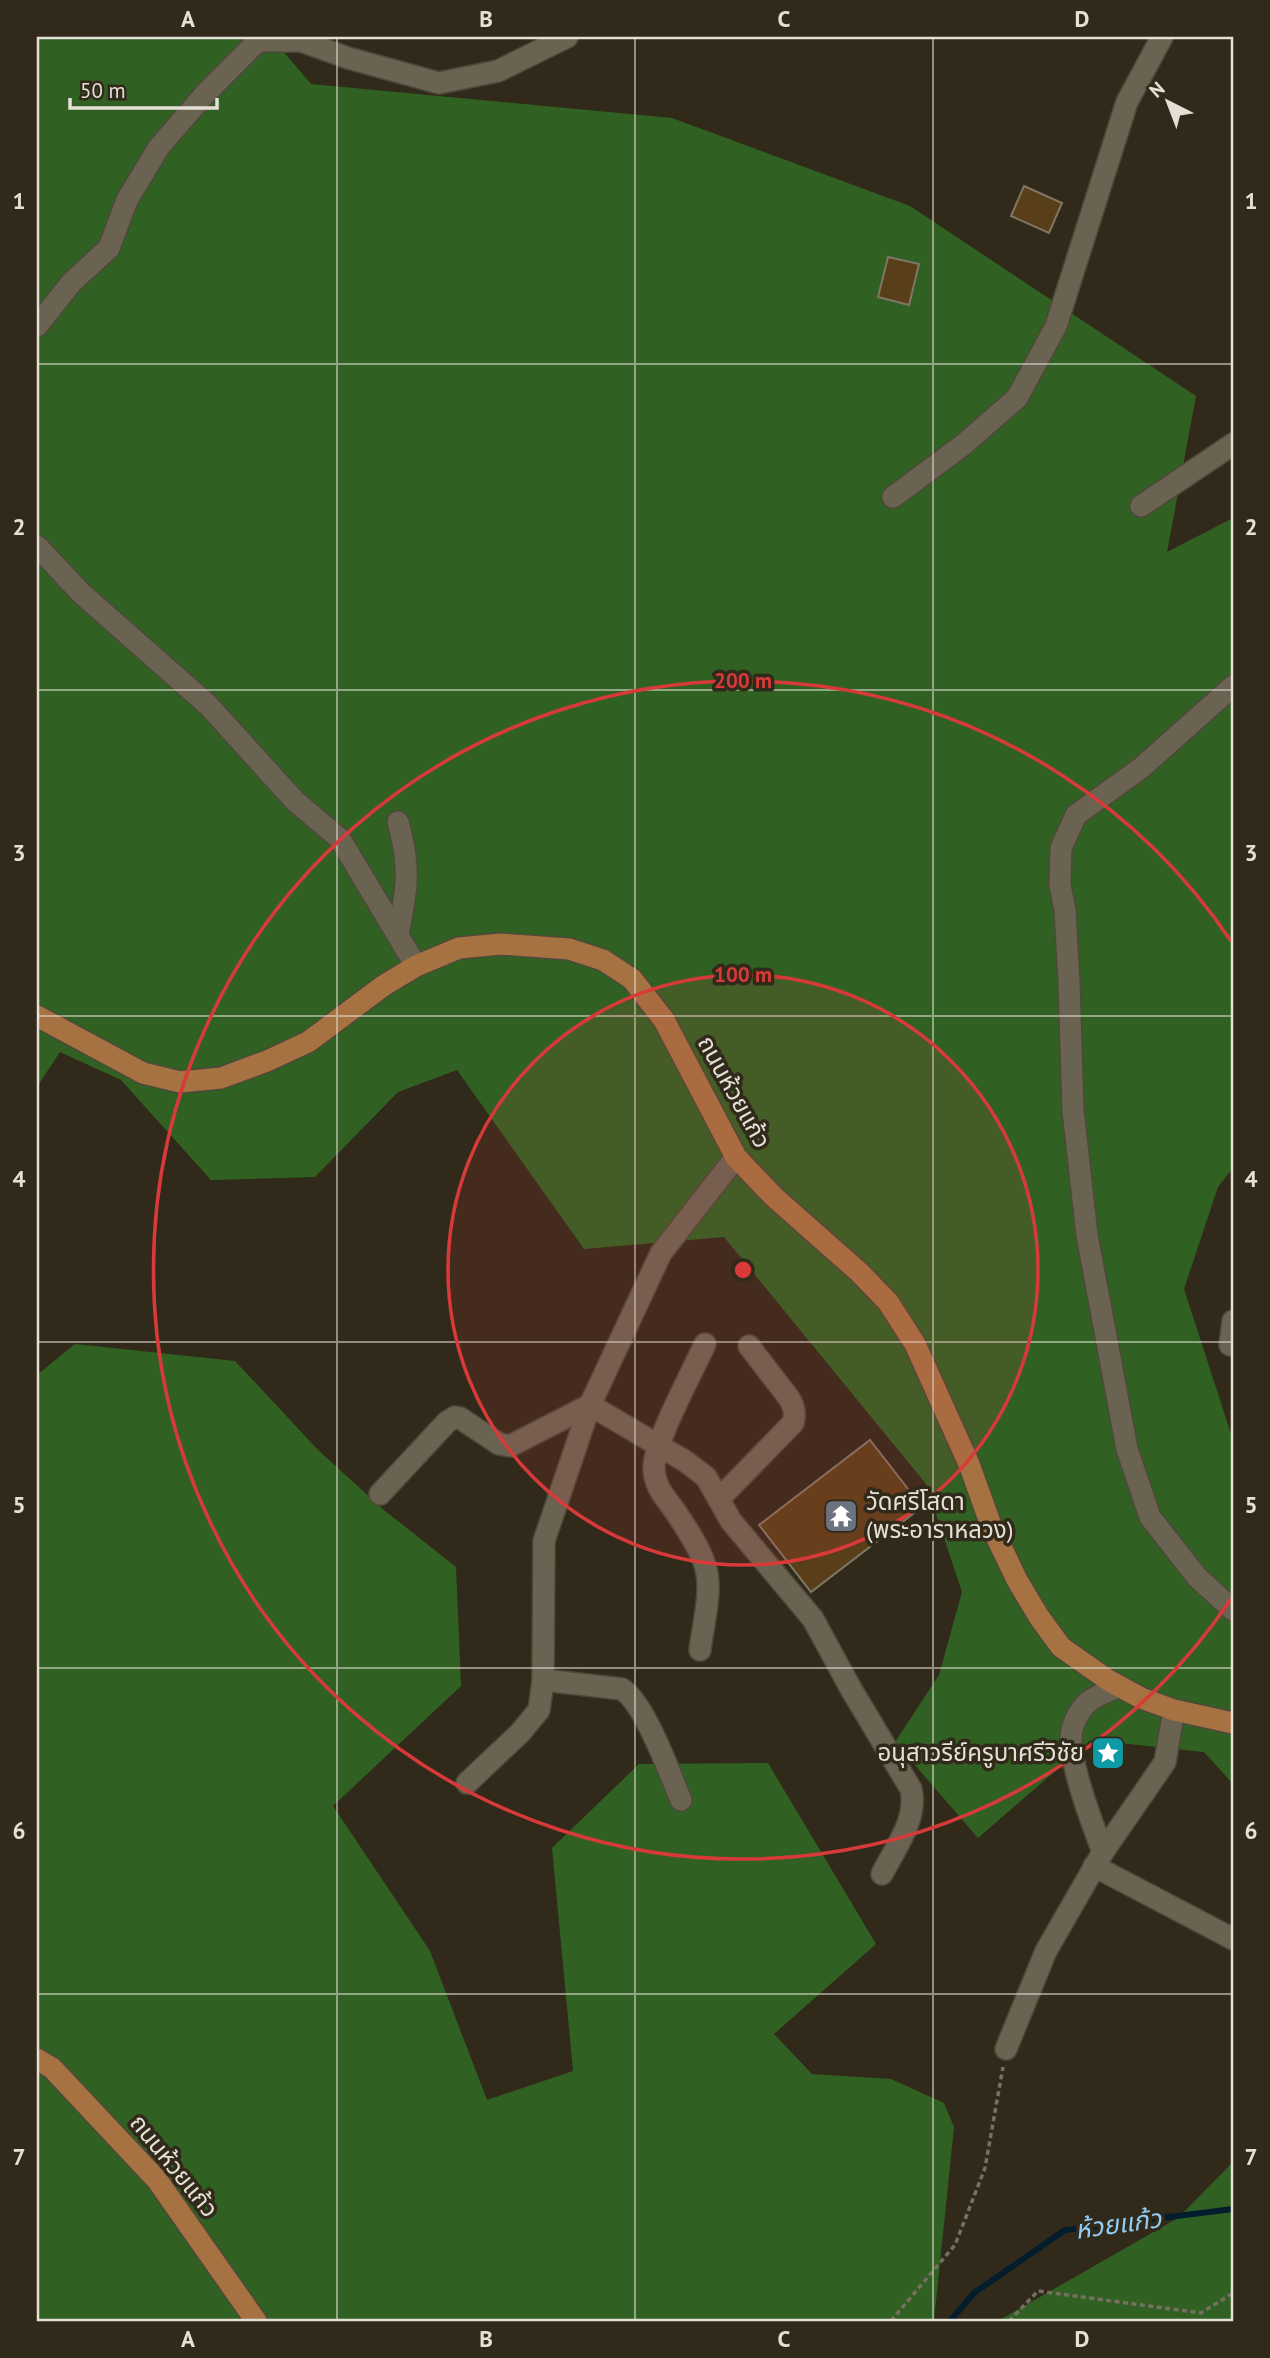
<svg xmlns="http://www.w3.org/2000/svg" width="1270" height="2358" font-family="'PT Sans','Noto Sans Thai',sans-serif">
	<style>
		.forest { fill: #306123 }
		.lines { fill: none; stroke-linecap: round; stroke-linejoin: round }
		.stream { stroke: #041d2c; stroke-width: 6 }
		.building { fill: #593f19; stroke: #817564; stroke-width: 2 }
		.minor-casing { stroke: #4e483b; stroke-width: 24 }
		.major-casing { stroke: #4e483b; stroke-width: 24 }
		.path { stroke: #767062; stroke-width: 3.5; stroke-dasharray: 5 3.5; stroke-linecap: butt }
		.minor { stroke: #6b6351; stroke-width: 21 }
		.major { stroke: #a67241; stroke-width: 21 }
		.grid { fill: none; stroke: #e5e0d6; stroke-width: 2; stroke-opacity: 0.55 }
		.ring { fill: none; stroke: #d83a39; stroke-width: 3.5 }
		.labels { text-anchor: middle; stroke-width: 7; stroke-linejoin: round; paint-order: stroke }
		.street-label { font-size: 24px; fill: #e5e0d6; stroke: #312a1a }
		.poi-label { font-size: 24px; fill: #e5e0d6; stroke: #312a1a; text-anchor: start }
		.water-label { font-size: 26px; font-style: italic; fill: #92ccf4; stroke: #312a1a }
		.centre { fill: #d83a39; stroke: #312a1a; stroke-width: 3.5 }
		.ring-label { font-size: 21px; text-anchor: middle; font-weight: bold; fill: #d83a39; stroke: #312a1a; stroke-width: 7; stroke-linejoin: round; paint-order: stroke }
		.neatline { fill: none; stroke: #e5e0d6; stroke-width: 2.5 }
		.grid-label { font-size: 23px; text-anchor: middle; font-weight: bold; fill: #e5e0d6 }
	</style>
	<rect width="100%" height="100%" fill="#312a1a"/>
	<g class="forest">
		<polygon points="37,37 271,37 311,84 672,118 910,206 1196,396 1167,552 1233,518 1233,1168 1218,1187 1184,1289 1233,1440 1233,1784 1204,1752 1091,1740 978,1838 895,1742 939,1675 962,1592 926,1484 724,1237 584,1249 457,1070 398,1092 315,1177 211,1180 121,1080 60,1052 37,1087"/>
		<polygon points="75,1344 235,1361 318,1450 384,1510 456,1567 461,1686 333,1806 430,1951 487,2100 573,2071 552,1848 639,1764 768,1763 876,1944 774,2034 812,2074 891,2079 944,2103 954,2127 934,2321 37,2321 37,1375"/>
		<polygon points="1233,2162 1233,2321 998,2321 1178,2218"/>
	</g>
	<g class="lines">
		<polyline class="stream" points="950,2321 974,2293 1065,2230 1233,2209"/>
	</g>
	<g class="building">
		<polygon points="1024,186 1062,203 1049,233 1011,216"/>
		<polygon points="888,257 919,264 909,305 878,297"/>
		<polygon points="870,1440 922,1507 811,1592 759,1525"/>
	</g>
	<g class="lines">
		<g class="minor-casing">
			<g id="minor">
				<polyline points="257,41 301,41 348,58 439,83 498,71 567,37"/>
				<polyline points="37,326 71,283 109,248 127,200 159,147 204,95 262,37"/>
				<polyline points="893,497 963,445 1017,398 1056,326 1127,102 1162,37"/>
				<polyline points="1141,506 1233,444"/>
				<polyline points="37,546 81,593 208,705 295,801 340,839 416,966"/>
				<polyline points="1233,686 1141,768 1076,815 1061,848 1060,885 1065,910 1069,982 1073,1110 1087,1235 1127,1449 1150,1517 1197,1577 1233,1610"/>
				<path d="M398,822C411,868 407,889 398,935"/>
				<polyline points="1230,1345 1233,1321"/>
				<path d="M380,1494L447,1422L455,1417L460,1418L499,1444L510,1446L590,1405L685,1461L706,1477L731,1521L813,1619L851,1689L911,1789C918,1819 895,1848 882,1874"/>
				<path d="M719,1499L793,1423C796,1413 794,1406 789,1398L749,1346"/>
				<path d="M700,1650C703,1624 713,1590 705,1565C699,1547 687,1529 677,1514C666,1498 654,1487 654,1467C655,1440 692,1373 705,1344"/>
				<path d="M543,1680L622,1689C645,1704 669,1772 681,1800"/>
				<polyline points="467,1783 520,1733 539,1710 543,1680 544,1541 590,1405 661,1253 736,1157"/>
				<path d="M1103,1852C1092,1823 1071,1768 1071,1738C1071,1727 1078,1712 1086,1704C1095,1695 1108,1692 1119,1686"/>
				<polyline points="1094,1866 1233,1939"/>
				<polyline points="1006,2049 1046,1951 1103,1852 1165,1762 1174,1710"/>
			</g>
		</g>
		<g class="major-casing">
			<g id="major">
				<polyline points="37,1016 143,1073 180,1082 221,1078 267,1061 308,1042 383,986 416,966 459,948 501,944 569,949 603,960 632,979 664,1020 736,1157 773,1196 859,1272 888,1302 915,1344 969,1464 992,1528 1017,1580 1039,1617 1061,1647 1108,1680 1141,1698 1174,1710 1233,1723"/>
				<polyline points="37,2059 52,2068 157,2180 256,2321"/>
			</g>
		</g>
		<g class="path">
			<polyline points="891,2321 955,2245 985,2168 1003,2067"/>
			<polyline points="1009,2321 1038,2291 1201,2313 1233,2293"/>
		</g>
		<use href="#minor" class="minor"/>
		<use href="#major" class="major"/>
	</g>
	<path class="grid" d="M337,37V2321M635,37V2321M933,37V2321M37,364H1233M37,690H1233M37,1016H1233M37,1342H1233M37,1668H1233M37,1994H1233"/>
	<circle cx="743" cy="1270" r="295" fill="#d83a39" fill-opacity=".12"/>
	<g class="ring">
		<circle cx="743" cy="1270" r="295"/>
		<path d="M1231 1599A589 589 0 1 1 1231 941"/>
	</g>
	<defs>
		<g id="temple-square" transform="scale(1.75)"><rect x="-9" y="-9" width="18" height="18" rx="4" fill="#6b7280" stroke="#312a1a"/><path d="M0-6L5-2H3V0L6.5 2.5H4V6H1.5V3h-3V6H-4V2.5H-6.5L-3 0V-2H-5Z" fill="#fff"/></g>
		<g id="sight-square" transform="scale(1.75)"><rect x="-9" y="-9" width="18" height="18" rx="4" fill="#0f9aa8" stroke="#312a1a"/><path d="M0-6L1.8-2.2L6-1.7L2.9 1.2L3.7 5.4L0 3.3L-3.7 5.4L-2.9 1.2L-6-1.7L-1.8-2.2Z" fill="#fff"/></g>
	</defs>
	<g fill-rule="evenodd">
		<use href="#temple-square" x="841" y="1516"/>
		<use href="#sight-square" x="1108" y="1753"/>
	</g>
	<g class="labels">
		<g class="street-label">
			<text transform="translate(734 1092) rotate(61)" y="8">ถนนห้วยแก้ว</text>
			<text transform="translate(174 2166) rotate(51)" y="8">ถนนห้วยแก้ว</text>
		</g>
		<g class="poi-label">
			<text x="866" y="1510">วัดศรีโสดา<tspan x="866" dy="28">(พระอาราหลวง)</tspan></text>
			<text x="1084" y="1761" text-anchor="end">อนุสาวรีย์ครูบาศรีวิชัย</text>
		</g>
		<g class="water-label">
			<text transform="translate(1118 2224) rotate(-8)" y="9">ห้วยแก้ว</text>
		</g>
	</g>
	<circle cx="743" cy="1270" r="10" class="centre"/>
	<g class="ring-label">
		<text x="743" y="688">200 m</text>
		<text x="743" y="982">100 m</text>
	</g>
	<rect width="1270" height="2358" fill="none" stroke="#312a1a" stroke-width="77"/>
	<g transform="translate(1168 102) rotate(318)" stroke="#312a1a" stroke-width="5" paint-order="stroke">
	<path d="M0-5L12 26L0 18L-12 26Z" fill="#e5e0d6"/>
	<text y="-10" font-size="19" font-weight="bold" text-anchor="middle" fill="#e5e0d6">N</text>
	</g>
	<path d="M70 98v10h147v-10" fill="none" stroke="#e5e0d6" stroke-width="3.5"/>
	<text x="80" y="98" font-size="21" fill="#e5e0d6" stroke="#312a1a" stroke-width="5" paint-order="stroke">50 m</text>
	<rect x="38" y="38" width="1194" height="2282" class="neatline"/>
	<g class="grid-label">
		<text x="188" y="27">A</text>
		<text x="486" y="27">B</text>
		<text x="784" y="27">C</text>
		<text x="1082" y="27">D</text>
		<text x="19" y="209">1</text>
		<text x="1251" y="209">1</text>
		<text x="19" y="535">2</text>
		<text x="1251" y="535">2</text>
		<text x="19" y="861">3</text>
		<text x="1251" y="861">3</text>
		<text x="19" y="1187">4</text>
		<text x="1251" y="1187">4</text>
		<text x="19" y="1513">5</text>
		<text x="1251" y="1513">5</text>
		<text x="19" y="1839">6</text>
		<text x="1251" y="1839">6</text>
		<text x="19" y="2165">7</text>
		<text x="1251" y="2165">7</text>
		<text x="188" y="2347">A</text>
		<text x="486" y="2347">B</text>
		<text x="784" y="2347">C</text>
		<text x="1082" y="2347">D</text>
	</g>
</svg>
